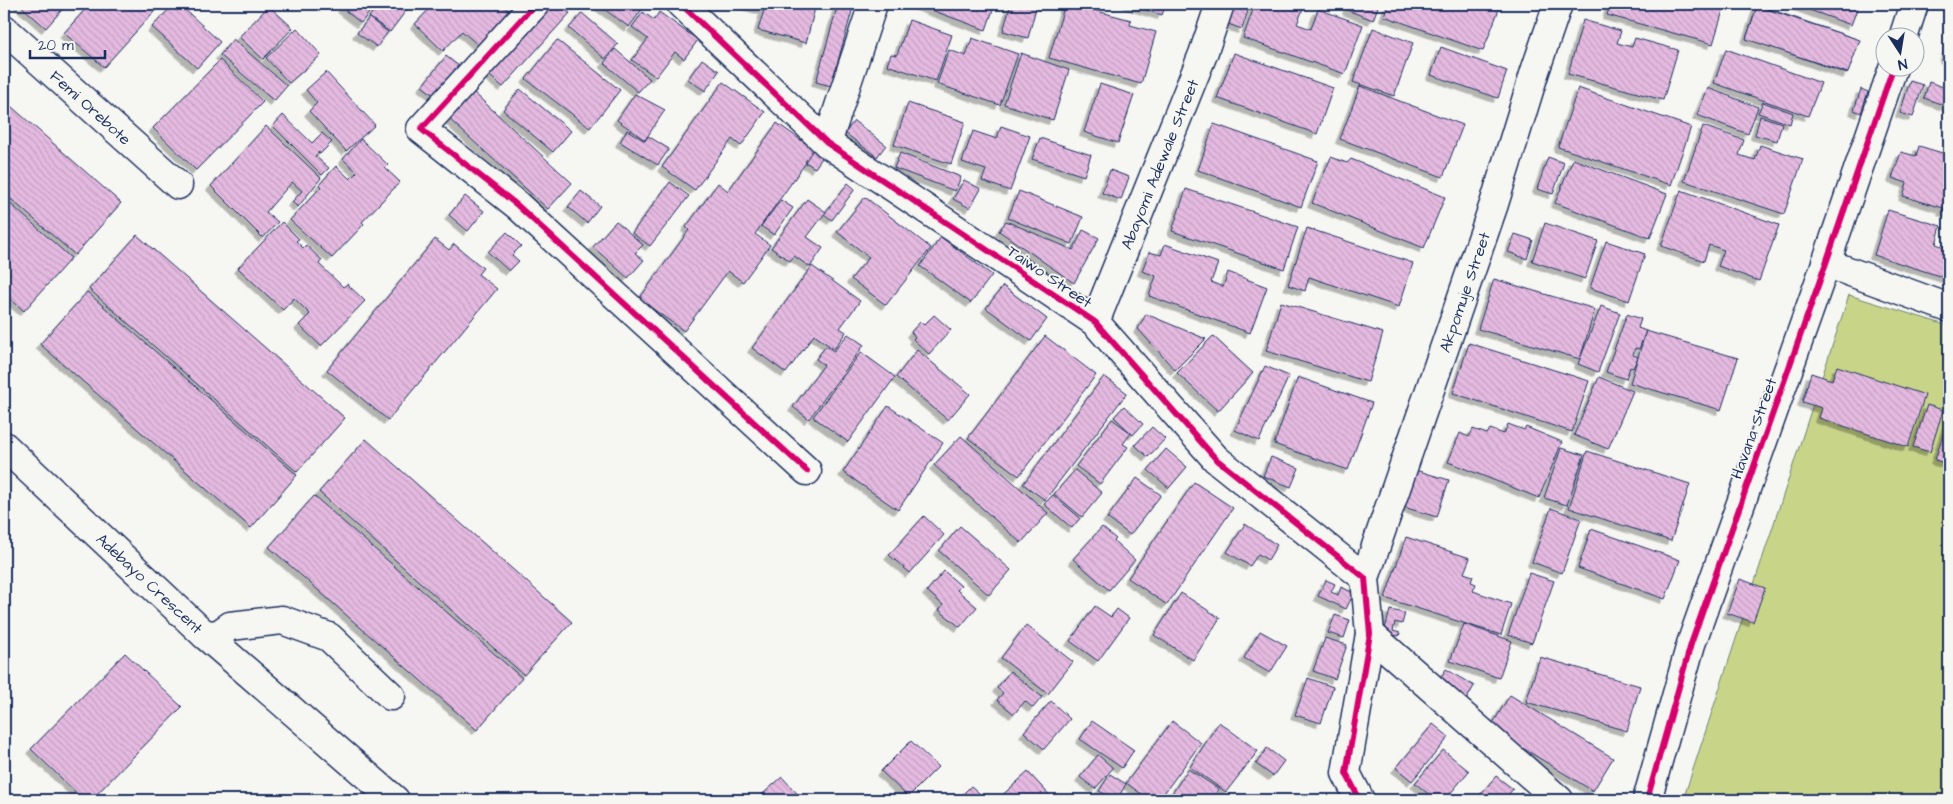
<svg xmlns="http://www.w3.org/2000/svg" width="1953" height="804" font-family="'Architects Daughter',sans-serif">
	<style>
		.green { fill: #c8d589; stroke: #728274 }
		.building { fill: url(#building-back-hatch); stroke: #1b2f5e; filter: url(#shadow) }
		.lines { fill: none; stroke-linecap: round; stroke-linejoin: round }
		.minor-casing { stroke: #1b2f5e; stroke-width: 31 }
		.minor { stroke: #f6f6f2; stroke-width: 28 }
		.cycleway-casing { stroke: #f6f6f2; stroke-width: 9 }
		.cycleway { stroke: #d6006c; stroke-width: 6 }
		.labels { text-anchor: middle; stroke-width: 4; stroke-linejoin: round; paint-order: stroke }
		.street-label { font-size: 16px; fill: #1b2f5e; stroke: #f6f6f2 }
	</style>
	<defs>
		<pattern id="building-back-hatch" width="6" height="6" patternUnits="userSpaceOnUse" patternTransform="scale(1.25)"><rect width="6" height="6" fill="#e5bae0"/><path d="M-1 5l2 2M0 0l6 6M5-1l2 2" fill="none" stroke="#c4a0c3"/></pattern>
		<filter id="shadow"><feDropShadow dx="-4.5" dy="4.5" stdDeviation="0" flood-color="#0004"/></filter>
	</defs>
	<rect width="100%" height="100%" fill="#f6f6f2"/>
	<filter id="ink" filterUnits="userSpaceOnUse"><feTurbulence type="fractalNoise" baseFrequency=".02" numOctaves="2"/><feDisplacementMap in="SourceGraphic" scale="10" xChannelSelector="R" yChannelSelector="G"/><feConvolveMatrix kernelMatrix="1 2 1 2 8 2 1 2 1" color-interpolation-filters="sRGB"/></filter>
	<g filter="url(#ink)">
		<polygon class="green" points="1849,295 1949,326 1949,800 1683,800"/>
		<g class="building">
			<polygon points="19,4 67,4 46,28"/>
			<polygon points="90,4 161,4 104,67 64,33"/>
			<polygon points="174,4 179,4 220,42 197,68 152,27"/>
			<polygon points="345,4 376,4 361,23 342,8"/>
			<polygon points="379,4 411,4 390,32 369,17"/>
			<polygon points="434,4 501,4 516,17 479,46 462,31 443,51 415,24"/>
			<polygon points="506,4 528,4 518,14"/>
			<polygon points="542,4 559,4 570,13 503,87 483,70"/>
			<polygon points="597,4 646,4 629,27"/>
			<polygon points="742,4 816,4 806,43 758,30 764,10"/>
			<polygon points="838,4 854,4 831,86 816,82"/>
			<polygon points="915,4 995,4 986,30"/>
			<polygon points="1011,4 1037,4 1028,38 1003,31"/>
			<polygon points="1065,4 1071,4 1131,20 1130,25 1156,32 1141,84 1049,58"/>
			<polygon points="1127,4 1166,4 1162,15"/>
			<polygon points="1255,4 1305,4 1297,24 1311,29 1318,9 1363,25 1345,74 1243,38"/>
			<polygon points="1349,4 1379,4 1373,20 1347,10"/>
			<polygon points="1388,4 1501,4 1483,51 1384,16"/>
			<polygon points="1610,4 1725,4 1713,44 1607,15"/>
			<polygon points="1793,4 1859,4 1851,25"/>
			<polygon points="1758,5 1859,40 1847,74 1746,38"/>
			<polygon points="269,6 293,28 263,59 239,37"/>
			<polygon points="1234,6 1248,11 1242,29 1228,24"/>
			<polygon points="1757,6 1860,40 1848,73 1746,39"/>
			<polygon points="643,12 654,20 659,12 698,40 684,59 675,52 656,77 632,60 648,39 632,27"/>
			<polygon points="582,13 618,44 605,59 569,28"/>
			<polygon points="369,18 388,32 377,47 357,33"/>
			<polygon points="909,20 952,35 936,81 887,65 891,54 897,55"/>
			<polygon points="1583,20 1621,31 1617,43 1632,47 1635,38 1678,50 1663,100 1568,74"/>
			<polygon points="297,28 321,55 289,83 266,58"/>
			<polygon points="1373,28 1413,43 1394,96 1353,82"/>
			<polygon points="972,38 1018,54 1000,105 937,84 949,50 966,56"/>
			<polygon points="233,39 287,86 274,101 220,55"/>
			<polygon points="557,40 620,90 590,128 526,79"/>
			<polygon points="1949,42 1949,60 1944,58"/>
			<polygon points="1441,47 1507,71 1498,98 1431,75"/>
			<polygon points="615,49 650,79 638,92 604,63"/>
			<polygon points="1726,49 1821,83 1808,116 1714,83"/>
			<polygon points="1021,53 1069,70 1053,120 1004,104"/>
			<polygon points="1234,53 1333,88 1317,134 1217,98"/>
			<polygon points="446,56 464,70 440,100 422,86"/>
			<polygon points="702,59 719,71 705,91 688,79"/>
			<polygon points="220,60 263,102 196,170 153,128"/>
			<polygon points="326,72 375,125 346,151 309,111 317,103 306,90"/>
			<polygon points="1910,81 1923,85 1913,117 1900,113"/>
			<polygon points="723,82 765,112 741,146 732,139 695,190 662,167"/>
			<polygon points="1929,82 1949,89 1949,107 1924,98"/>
			<polygon points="1100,84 1134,95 1118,143 1084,132"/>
			<polygon points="1360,86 1463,125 1443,177 1340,139"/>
			<polygon points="1578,88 1691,127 1671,185 1558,147"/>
			<polygon points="1708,88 1758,107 1748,134 1697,115"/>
			<polygon points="520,89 571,131 553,152 503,110"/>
			<polygon points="1861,89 1868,92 1861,113 1854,110"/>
			<polygon points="472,91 572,183 548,209 447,117"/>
			<polygon points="635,94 665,110 645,140 617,120"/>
			<polygon points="4,100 121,203 75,255 4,193"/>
			<polygon points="1763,102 1793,113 1790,124 1758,113"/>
			<polygon points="908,103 965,122 951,164 894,145"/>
			<polygon points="283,115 312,143 322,133 332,142 320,154 319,152 315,156 329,168 322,175 273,126"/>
			<polygon points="1760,116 1782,123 1777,141 1755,135"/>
			<polygon points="854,121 886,145 877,157 845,133"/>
			<polygon points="777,123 815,150 755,234 770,245 743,282 728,271 684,331 639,299 689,230 686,227 718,183 728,191"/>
			<polygon points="1214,124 1318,161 1301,207 1198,170"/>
			<polygon points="266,126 321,178 298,207 292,202 302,191 292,182 266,212 278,222 263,238 211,186"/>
			<polygon points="1001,126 1030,136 1010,191 982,181 986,170 962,162 973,131 997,139"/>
			<polygon points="1703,126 1744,140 1739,155 1755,160 1760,145 1803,159 1784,214 1684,181"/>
			<polygon points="627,130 645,141 648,136 669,149 658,165 620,142"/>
			<polygon points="1040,138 1091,155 1084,176 1032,159"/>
			<polygon points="361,139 388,165 385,168 400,182 362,222 364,224 332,258 290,220 321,187 319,185 336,166 350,179 357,172 343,159"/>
			<polygon points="1919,146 1949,155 1949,213 1942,211 1943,208 1903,196 1907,183 1892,178 1901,152 1916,156"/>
			<polygon points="814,148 824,155 815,168 805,162"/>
			<polygon points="900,153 961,177 955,191 894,168"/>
			<polygon points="1331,157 1347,163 1351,159 1445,197 1424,248 1312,203"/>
			<polygon points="1548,157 1564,163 1553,194 1537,189"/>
			<polygon points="1573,159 1667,194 1650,238 1555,203"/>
			<polygon points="1110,170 1129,177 1121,200 1102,193"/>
			<polygon points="964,180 981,189 970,208 953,199"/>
			<polygon points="670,182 689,196 650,246 632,233"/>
			<polygon points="848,183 855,189 832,220 824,214"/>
			<polygon points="1186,189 1298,227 1284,269 1172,231"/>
			<polygon points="1681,190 1779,225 1759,281 1718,266 1724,250 1709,245 1704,261 1661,246"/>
			<polygon points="581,191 600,206 587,223 568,207"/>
			<polygon points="1019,191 1083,217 1072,244 1008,218"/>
			<polygon points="465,196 484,211 468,231 449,215"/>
			<polygon points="865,197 931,248 886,305 851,279 869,257 837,232"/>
			<polygon points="4,198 71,258 24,311 4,293"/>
			<polygon points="807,199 826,212 807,237 823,248 810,267 794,256 790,261 771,248"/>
			<polygon points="781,200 793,208 774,235 761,226"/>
			<polygon points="1888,210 1941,226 1936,244 1947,248 1949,240 1949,279 1874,255"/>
			<polygon points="616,221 643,245 635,253 644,260 628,278 593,247"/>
			<polygon points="1006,221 1073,250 1083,230 1099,238 1074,283 999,231"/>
			<polygon points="282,222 299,239 296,241 303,248 306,245 322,260 319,264 343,287 347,284 365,301 321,346 299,325 310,314 294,298 283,310 238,268"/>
			<polygon points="1545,223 1598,241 1585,279 1532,261"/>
			<polygon points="1307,228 1413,263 1399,307 1309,277 1305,291 1288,285"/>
			<polygon points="507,232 521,246 512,255 519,261 509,271 488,252"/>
			<polygon points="1515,234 1533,240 1527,259 1508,252"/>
			<polygon points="137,235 345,418 297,472 89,289"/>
			<polygon points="941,237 992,275 971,303 920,266"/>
			<polygon points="435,239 449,250 454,244 483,268 478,274 497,289 388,420 327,370"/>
			<polygon points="1606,241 1645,254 1629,301 1590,288"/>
			<polygon points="1165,244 1218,263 1211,282 1223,287 1228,272 1267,287 1250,333 1149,296 1156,276 1142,271 1149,252 1161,255"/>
			<polygon points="812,266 860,301 840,328 846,332 834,349 814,335 786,373 752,348"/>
			<polygon points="1494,279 1595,309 1580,359 1478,329"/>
			<polygon points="1003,286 1047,319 1031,341 986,308"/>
			<polygon points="87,292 297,475 251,528 40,344"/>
			<polygon points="1281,302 1383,333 1368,382 1266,351"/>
			<polygon points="1601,306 1620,313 1598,372 1578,364"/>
			<polygon points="1146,314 1206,339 1175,370 1138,329"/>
			<polygon points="1627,314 1641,319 1638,328 1646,331 1639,349 1635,348 1633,355 1638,357 1633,368 1630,367 1626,379 1606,372"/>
			<polygon points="934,315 951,330 929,354 913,339 915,337 911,332 920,322 924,325"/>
			<polygon points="1646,331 1738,358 1721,410 1630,383"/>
			<polygon points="848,334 864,345 809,419 793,407 824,365 816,359 826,346 834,351"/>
			<polygon points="1045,336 1096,375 1019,476 968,438"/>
			<polygon points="1213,336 1253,373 1218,411 1177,373"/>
			<polygon points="1469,343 1589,381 1572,432 1453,393"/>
			<polygon points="917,350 970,394 948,420 896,377"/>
			<polygon points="861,352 895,377 848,442 813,417"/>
			<polygon points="1265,366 1289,376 1259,441 1235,430"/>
			<polygon points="1837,366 1925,395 1908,447 1819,418 1822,408 1802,402 1811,373 1832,380"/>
			<polygon points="1104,376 1127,393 1045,500 1023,484"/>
			<polygon points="1298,377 1372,403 1348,470 1274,444"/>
			<polygon points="1599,377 1633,391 1608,449 1574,435"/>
			<polygon points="1927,405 1943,410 1930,452 1913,447"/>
			<polygon points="888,406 943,443 898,510 843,472"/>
			<polygon points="1124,406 1143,424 1133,435 1114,417"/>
			<polygon points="1112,419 1131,433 1123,444 1128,447 1100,484 1076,466"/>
			<polygon points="1947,423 1949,424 1949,464 1935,460"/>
			<polygon points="1508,424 1524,430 1526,427 1562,442 1539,498 1448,462 1460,433 1469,437 1473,429 1487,434 1490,429 1504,434"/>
			<polygon points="1152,427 1165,439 1148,457 1135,445"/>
			<polygon points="961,436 1048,513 1021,543 934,465"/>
			<polygon points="366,439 572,622 524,675 319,492"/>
			<polygon points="1561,448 1584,455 1567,505 1544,498"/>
			<polygon points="1166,449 1187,467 1169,488 1148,470"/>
			<polygon points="1587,451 1690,484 1671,541 1569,508"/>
			<polygon points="1271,457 1299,468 1291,487 1263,476"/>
			<polygon points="1412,469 1449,480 1437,517 1400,506"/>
			<polygon points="1075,470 1102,493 1082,517 1054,494"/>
			<polygon points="1137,478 1161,495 1130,535 1107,518"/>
			<polygon points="1194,482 1233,508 1167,605 1128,578"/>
			<polygon points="1053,495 1080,518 1072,528 1044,504"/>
			<polygon points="314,496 522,678 477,730 269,547"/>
			<polygon points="1551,508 1581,519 1562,573 1532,562"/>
			<polygon points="924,516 944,535 910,573 889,555"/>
			<polygon points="1245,524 1277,545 1268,560 1258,554 1250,566 1227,552"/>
			<polygon points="960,526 1011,570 989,595 939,551"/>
			<polygon points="1102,527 1116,539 1114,541 1135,560 1109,590 1073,559"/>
			<polygon points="1591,529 1680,560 1665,599 1578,568"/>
			<polygon points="1406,537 1470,558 1464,573 1473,576 1471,582 1476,584 1473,591 1511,604 1501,635 1385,598"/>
			<polygon points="944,571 961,586 957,590 977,607 960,627 939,610 943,605 927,591"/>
			<polygon points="1529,573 1554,581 1532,643 1508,635"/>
			<polygon points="1740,579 1765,588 1753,622 1727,613"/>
			<polygon points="1326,580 1335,584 1331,592 1338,595 1341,587 1354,593 1346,609 1318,596"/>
			<polygon points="1181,593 1220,618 1193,660 1154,635"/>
			<polygon points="1095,606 1111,617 1117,609 1129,618 1098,661 1070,641"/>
			<polygon points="1390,610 1405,613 1402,624 1395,622 1393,631 1400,633 1399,636 1384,633"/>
			<polygon points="1335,615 1350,620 1344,638 1328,633"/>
			<polygon points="1464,624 1512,641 1499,678 1450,661"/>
			<polygon points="1026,625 1073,662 1048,694 1001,658"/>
			<polygon points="1260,631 1287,646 1270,673 1244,658"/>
			<polygon points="1325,638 1347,645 1335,679 1313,671"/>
			<polygon points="125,653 182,707 91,800 84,800 31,749"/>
			<polygon points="1540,657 1640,686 1627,731 1526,702"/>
			<polygon points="1446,669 1474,686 1464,704 1435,687"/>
			<polygon points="1010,671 1042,697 1033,708 1025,701 1014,714 997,700 1003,693 997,688"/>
			<polygon points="1308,678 1333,687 1321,723 1295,715"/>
			<polygon points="1510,695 1613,758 1593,791 1490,728"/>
			<polygon points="1051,701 1070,719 1044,749 1024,732"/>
			<polygon points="1092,721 1134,750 1122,768 1080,739"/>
			<polygon points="1172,721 1201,743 1159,800 1150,800 1126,783"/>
			<polygon points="1219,722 1258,751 1226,792 1190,767"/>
			<polygon points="1433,724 1449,737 1412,781 1396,768"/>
			<polygon points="911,741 938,767 908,797 881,771"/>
			<polygon points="1267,748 1284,761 1273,776 1256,764"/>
			<polygon points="1443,750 1469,771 1445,800 1436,800 1415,783"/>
			<polygon points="1098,755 1113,768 1095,789 1080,777"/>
			<polygon points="1188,769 1219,789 1212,800 1168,800"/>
			<polygon points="1028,772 1054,800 997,800"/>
			<polygon points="1110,774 1126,784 1117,800 1099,791"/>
			<polygon points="1496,776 1513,789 1504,800 1489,800 1481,794"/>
			<polygon points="782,777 803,800 756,800"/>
			<polygon points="971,786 987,800 957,800"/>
			<polygon points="1522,792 1531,800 1514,800"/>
		</g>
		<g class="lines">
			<g class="minor-casing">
				<g id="minor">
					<polyline points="535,4 421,129 517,205 807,471"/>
					<polyline points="681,4 827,143 1095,322 1216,459 1365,578 1370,634 1346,773 1360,800"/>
					<polyline points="4,29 178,185"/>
					<polyline points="1903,38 1914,4"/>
					<polyline points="827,143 873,4"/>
					<polyline points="1826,263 1949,308"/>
					<polyline points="1095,322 1203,54 1220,4"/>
					<polyline points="4,446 205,635 219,634 230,626 282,620 329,637 391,696"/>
					<polyline points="1365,578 1494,204 1535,71 1558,4"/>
					<polyline points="1370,634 1559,800"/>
					<polyline points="205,635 395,800"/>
					<polyline points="1647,800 1691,644 1826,263 1893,68"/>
				</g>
			</g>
			<use href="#minor" class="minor"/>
			<g class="cycleway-casing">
				<g id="cycleway">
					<polyline points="535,4 421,129 517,205 807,471"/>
					<polyline points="681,4 827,143 1095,322 1216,459 1365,578 1370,634 1346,773 1360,800"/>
					<polyline points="1647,800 1691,644 1826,263 1893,68"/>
				</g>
			</g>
			<use href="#cycleway" class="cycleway"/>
		</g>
	</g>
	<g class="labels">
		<g class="street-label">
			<text transform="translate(91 107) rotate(42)" y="6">Femi Orebote</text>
			<text transform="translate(1159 164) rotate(-68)" y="6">Abayomi Adewale Street</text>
			<text transform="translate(1050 276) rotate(34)" y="6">Taiwo Street</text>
			<text transform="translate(1464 292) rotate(-71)" y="6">Akpomuje Street</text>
			<text transform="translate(1753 428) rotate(-70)" y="6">Havana Street</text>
			<text transform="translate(150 583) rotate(43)" y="6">Adebayo Crescent</text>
		</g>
	</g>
	<rect width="1953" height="804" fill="none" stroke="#f6f6f2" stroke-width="20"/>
	<rect x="10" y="10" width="1933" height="784" fill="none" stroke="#1b2f5e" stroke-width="2" filter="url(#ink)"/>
	<g transform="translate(1900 52) rotate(168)"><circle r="24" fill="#f6f6f2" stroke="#9ea6b7"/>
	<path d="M0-4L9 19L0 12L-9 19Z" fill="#1b2f5e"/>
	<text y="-8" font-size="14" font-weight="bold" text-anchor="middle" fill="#1b2f5e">N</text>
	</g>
	<path d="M30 50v8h75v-8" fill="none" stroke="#1b2f5e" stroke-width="2.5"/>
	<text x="38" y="50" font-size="15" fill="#1b2f5e" stroke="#f6f6f2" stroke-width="4" paint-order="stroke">20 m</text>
</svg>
